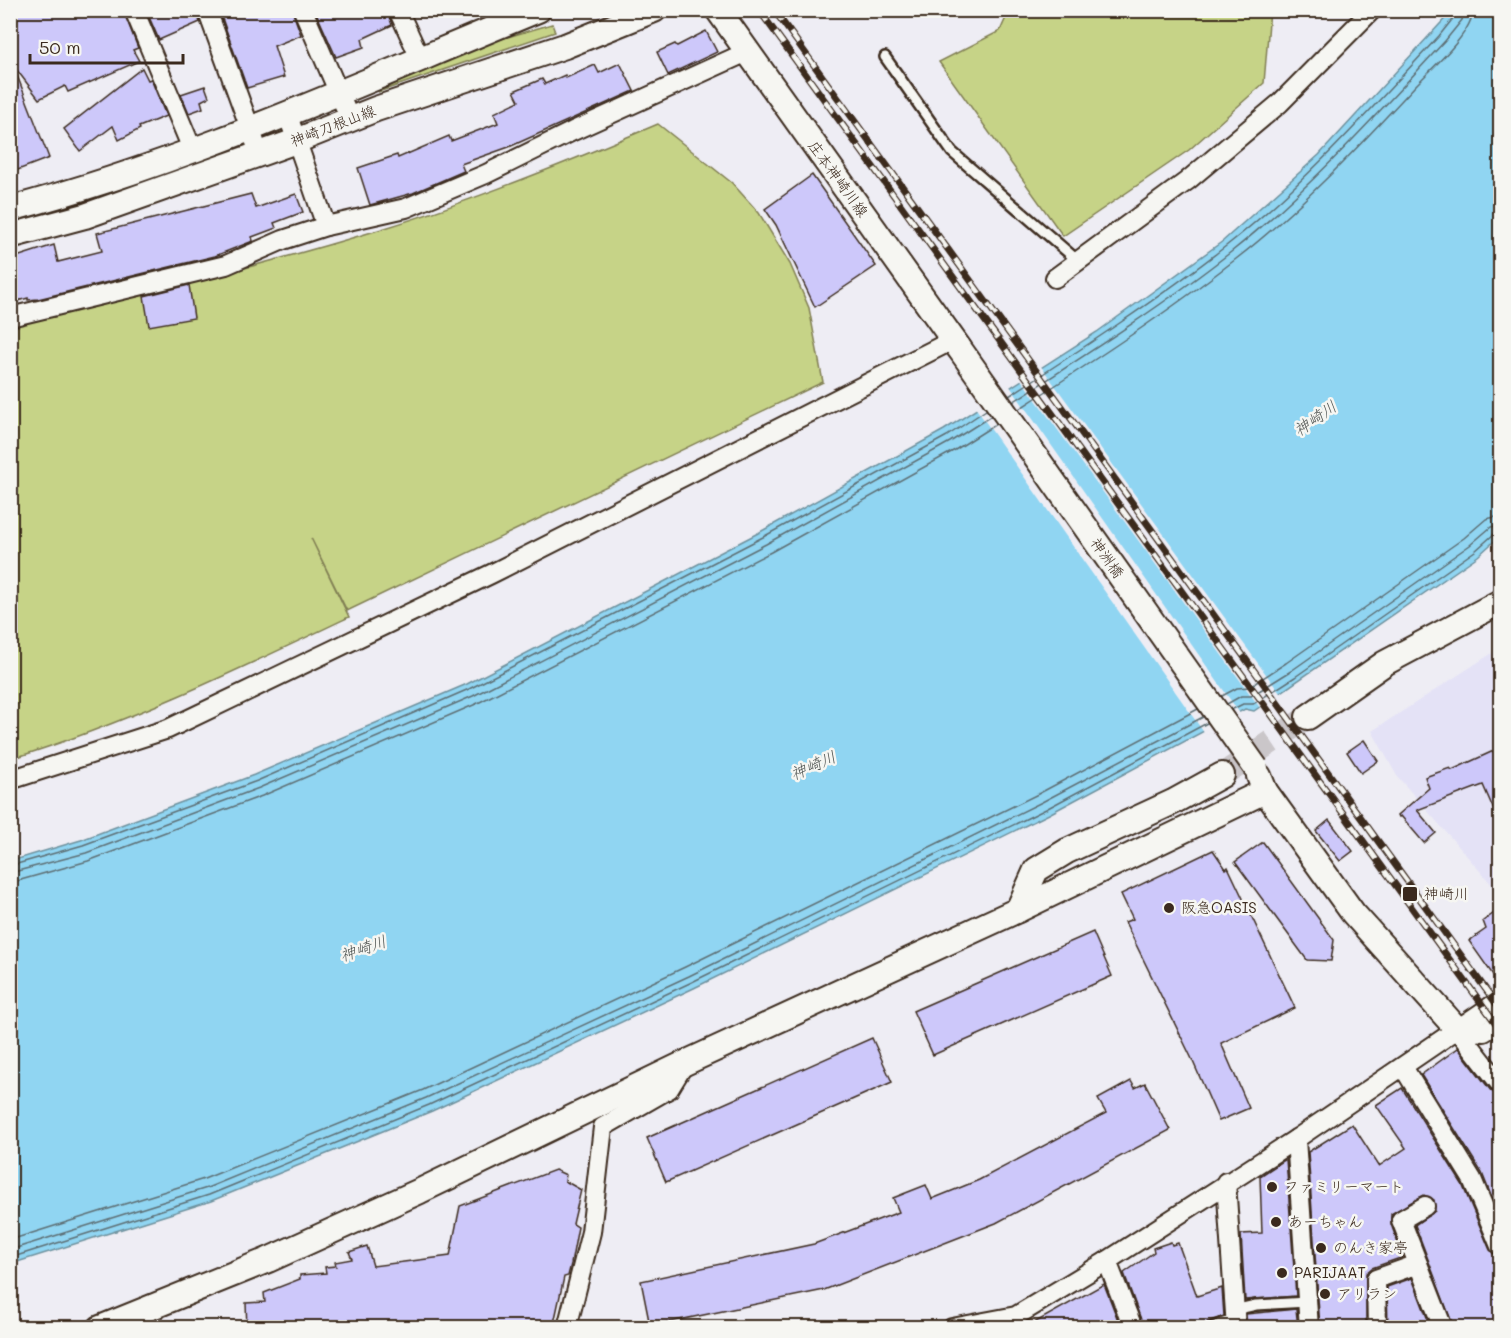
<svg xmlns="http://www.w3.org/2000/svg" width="1511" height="1338" font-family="Mali,'Klee One',sans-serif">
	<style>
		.built { fill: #e4e2f6 }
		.green { fill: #c6d387; stroke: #807e52; stroke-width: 1.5 }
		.water { fill: #90d5f2; stroke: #6e919d; stroke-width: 1.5 }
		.pier { fill: #eeedf4 }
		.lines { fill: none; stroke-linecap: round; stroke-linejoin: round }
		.shore { stroke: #5d6e73; stroke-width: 1.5 }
		.building { fill: #cdc8fa; stroke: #3b2a1e; stroke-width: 1.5 }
		.secondary-tunnel { stroke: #cac6c9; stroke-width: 24; stroke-dasharray: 24 12; stroke-linecap: butt }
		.lane-casing { stroke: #3b2a1e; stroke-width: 14 }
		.street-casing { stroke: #3b2a1e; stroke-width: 22 }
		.secondary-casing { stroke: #3b2a1e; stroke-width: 28 }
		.lane { stroke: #f6f6f2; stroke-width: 9 }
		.street { stroke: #f6f6f2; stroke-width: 18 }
		.secondary { stroke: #f6f6f2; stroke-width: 24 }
		.rail-casing { stroke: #3b2a1e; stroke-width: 7 }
		.rail { stroke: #f6f6f2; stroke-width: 4.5; stroke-dasharray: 14; stroke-linecap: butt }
		.secondary-bridge-casing { stroke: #3b2a1e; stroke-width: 28; stroke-linecap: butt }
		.secondary-bridge { stroke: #f6f6f2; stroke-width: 24 }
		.poi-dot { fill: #3b2a1e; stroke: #f6f6f2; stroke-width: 2 }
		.labels { text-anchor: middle; stroke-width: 5; stroke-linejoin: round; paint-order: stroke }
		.street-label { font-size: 15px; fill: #3b2a1e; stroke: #f6f6f2 }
		.poi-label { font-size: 15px; fill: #3b2a1e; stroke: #f6f6f2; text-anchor: start }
		.water-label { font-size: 16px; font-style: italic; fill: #505553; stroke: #f6f6f2 }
	</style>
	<rect width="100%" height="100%" fill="#eeedf4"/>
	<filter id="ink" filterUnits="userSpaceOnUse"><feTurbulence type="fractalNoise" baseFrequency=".0167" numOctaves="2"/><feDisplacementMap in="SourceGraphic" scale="12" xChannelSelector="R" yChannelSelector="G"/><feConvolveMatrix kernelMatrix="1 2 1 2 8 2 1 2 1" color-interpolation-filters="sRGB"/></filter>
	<g filter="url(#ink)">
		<polygon class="built" points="1500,648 1500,894 1397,776 1372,731"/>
		<g class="green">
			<polygon points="1270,10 1264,83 1189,150 1063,236 939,62 1000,31 1009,11"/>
			<polygon points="552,24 555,32 378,92 467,49"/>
			<path d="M658,124L732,183L759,213L790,264L809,308L823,382L347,611L311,538L349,617C238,670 128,723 11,759L10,326C136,296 262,266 385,228C478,199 569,162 658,124Z"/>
		</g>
		<polygon class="water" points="1452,11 1500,11 1500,536 1478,556 1254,711 1245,709 1049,814 694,988 432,1111 211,1201 11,1264 11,861 81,840 254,775 467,684 760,532 944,430 1097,332 1223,241 1319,155"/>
		<g class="pier">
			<polygon points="1040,365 1282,696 1261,709 1020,378"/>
			<polygon points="1009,385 1241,715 1205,734 975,407"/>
		</g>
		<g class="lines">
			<g class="shore">
				<path d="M1009,396C1083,348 1157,300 1226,246C1304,185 1371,109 1439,36L1455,16L1456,10"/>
				<path d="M1013,402C1087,354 1162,306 1231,252C1309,190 1377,114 1445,41L1462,20L1464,10"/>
				<path d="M1019,409C1093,361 1167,313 1236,259C1302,208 1359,146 1416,85C1432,68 1472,34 1473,10"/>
				<polyline points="1222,696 1237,688 1249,687 1286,663 1464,538 1486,519 1500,516"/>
				<polyline points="1227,704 1241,696 1251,696 1291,671 1470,545 1491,527 1500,525"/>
				<polyline points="1231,710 1243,704 1253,704 1295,677 1475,551 1494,534 1500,532"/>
				<polyline points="10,866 83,845 257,781 469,689 763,537 947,436 986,410"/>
				<polyline points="10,873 86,853 259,788 473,696 766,544 950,442 991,416"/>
				<polyline points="10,883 88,861 262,796 476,704 771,552 955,450 996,424"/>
				<polyline points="10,1240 204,1179 423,1090 685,967 1038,794 1198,709"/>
				<polyline points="10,1250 207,1188 426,1098 689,976 1042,802 1203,717"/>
				<polyline points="10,1258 209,1195 429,1105 692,982 1046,809 1207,723"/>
			</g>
		</g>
		<g class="building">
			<polygon points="10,10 123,10 138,48 133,50 139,61 68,92 65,86 39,99 13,65 49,158 10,173"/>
			<polygon points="146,10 196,10 200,22 159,40"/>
			<polygon points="219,10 292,10 301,35 274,46 284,77 247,88"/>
			<polygon points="315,10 387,10 392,25 362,39 364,47 336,57"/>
			<polygon points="706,31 717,52 668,75 657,52 675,44 677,46"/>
			<polygon points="620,63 634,91 509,147 461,164 464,171 413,193 370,205 358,168 397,155 398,158 449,136 451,141 498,123 494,113 519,101 514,91 542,79 545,84 565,75 566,78 595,65 599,73"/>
			<polygon points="142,68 148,80 151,79 166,116 139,127 140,129 119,140 113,126 80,151 64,129"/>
			<polygon points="205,86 209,97 201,101 203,108 189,113 181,94"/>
			<polygon points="812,175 876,266 815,307 776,225 765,209"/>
			<polygon points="251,194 256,208 296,194 303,212 274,223 276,228 252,237 253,241 215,256 38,299 28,300 28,298 10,303 10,259 54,245 58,262 102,251 97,233"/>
			<polygon points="189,285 194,318 149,326 144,296"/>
			<polygon points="1364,740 1378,761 1361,773 1347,752"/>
			<polygon points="1500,748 1500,824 1483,785 1417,810 1436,833 1424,843 1401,816 1399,817 1398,815 1429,788 1425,777 1450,768 1452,770"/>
			<polygon points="1329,820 1353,851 1340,861 1316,831"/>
			<polygon points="1263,842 1334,940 1331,961 1307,960 1235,862"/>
			<polygon points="1213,850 1226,869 1228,867 1295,1008 1221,1043 1249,1108 1219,1121 1191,1057 1125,922 1133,919 1121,894"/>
			<polygon points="1500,909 1500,985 1469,941 1486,929 1483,921"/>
			<polygon points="1093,932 1112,976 933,1055 913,1011"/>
			<polygon points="872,1038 892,1082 666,1182 647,1138"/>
			<polygon points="1458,1048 1491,1091 1500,1096 1500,1218 1482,1173 1421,1075"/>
			<polygon points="1131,1081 1135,1088 1145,1083 1170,1130 996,1223 824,1290 650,1326 641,1281 814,1244 899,1212 893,1198 926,1185 932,1199 979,1180 1106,1113 1098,1099"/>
			<polygon points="1402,1088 1462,1184 1490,1250 1500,1257 1500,1323 1489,1328 1454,1328 1415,1225 1435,1211 1434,1200 1424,1195 1391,1214 1391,1224 1403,1257 1372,1268 1366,1273 1366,1328 1320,1328 1308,1152 1352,1124 1379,1166 1406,1148 1376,1105"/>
			<polygon points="1286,1159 1296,1296 1245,1300 1241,1234 1262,1233 1260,1176"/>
			<polygon points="555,1170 566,1175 565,1181 581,1190 573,1224 578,1227 571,1264 568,1276 564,1277 553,1328 437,1328 438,1324 364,1328 363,1321 328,1324 329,1328 247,1328 246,1303 265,1302 264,1293 300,1279 300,1275 326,1273 325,1267 336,1266 335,1262 352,1259 349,1252 367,1246 373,1266 450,1256 460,1206"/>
			<polygon points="1171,1242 1172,1245 1178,1243 1197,1296 1222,1288 1224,1316 1207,1322 1203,1328 1144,1328 1124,1273 1154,1252 1153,1248"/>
			<polygon points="1412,1278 1431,1328 1388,1328 1387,1287"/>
			<polygon points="1104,1284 1121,1328 1025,1328"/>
			<polygon points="1296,1309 1298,1328 1247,1328 1246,1314"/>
		</g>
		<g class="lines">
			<polyline class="secondary-tunnel" points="1222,775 1308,717"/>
			<g class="lane-casing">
				<g id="lane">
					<polyline points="885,57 952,152 1078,261"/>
					<polyline points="1234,1310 1256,1305 1307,1302"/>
					<polyline points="1210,1328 1235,1319"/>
				</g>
			</g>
			<g class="street-casing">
				<g id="street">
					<polyline points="134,10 192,149"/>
					<polyline points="207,10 259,153"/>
					<polyline points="303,10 350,119"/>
					<polyline points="398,10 420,58"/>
					<polyline points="287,113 326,226 406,208 486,174 573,131 747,52"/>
					<polyline points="1055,278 1187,181 1280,103 1372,10"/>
					<polyline points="10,317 226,265 283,240 326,226"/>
					<polyline points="10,780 168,729 491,574 953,340"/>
					<polyline points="1458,1030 1500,1084"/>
					<polyline points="1458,1030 1484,1032 1500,1022"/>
					<polyline points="1403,1067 1472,1179 1500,1246"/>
					<polyline points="1296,1139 1309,1328"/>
					<polyline points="1226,1182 1236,1328"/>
					<polyline points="1425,1206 1401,1220 1443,1328"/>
					<polyline points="1107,1261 1133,1328"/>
					<polyline points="567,1328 591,1232 603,1127 669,1089 685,1063"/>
					<polyline points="952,1328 1016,1316 1107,1261 1296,1139 1500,1000"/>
					<polyline points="1377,1328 1376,1279 1418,1264"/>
				</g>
			</g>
			<g class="secondary-casing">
				<g id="secondary">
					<polyline points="718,10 959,348"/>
					<path d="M10,209C192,161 364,81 538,10"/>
					<polyline points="10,236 85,216 296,141 376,109 565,46 654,10"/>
					<polyline points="1308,717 1385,663 1500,602"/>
					<polyline points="1259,776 1265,791 1353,913 1458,1030"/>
					<polyline points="1018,910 1036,870 1067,851 1173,802 1222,775"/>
					<polyline points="100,1328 268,1260 420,1191 685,1063 1018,910 1265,791"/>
				</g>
			</g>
			<use href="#lane" class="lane"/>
			<use href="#street" class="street"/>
			<use href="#secondary" class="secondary"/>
			<g class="rail-casing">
				<g id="rail">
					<polyline points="759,10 1500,1029"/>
					<polyline points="774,10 1500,1009"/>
				</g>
			</g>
			<use href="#rail" class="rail"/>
			<g class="secondary-bridge-casing">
				<polyline id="secondary-bridge" points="959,348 1256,768"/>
			</g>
			<use href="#secondary-bridge" class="secondary-bridge"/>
		</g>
	</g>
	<g class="poi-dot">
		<rect x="1402" y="886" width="16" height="16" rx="3"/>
		<circle cx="1169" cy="908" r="6"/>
		<circle cx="1272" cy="1187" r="6"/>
		<circle cx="1276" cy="1222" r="6"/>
		<circle cx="1321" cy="1248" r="6"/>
		<circle cx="1282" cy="1273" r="6"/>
		<circle cx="1325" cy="1294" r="6"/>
	</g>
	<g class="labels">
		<g class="street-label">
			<text transform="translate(333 126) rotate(-21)" y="5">神崎刀根山線</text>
			<text transform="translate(838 179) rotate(54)" y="5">庄本神崎川線</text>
			<text transform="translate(1107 558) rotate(55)" y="5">神洲橋</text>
		</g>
		<g class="poi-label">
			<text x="1424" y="899">神崎川</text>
			<text x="1181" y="913">阪急OASIS</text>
			<text x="1284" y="1192">ファミリーマート</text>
			<text x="1288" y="1227">あーちゃん</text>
			<text x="1333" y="1253">のんき家亭</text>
			<text x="1294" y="1278">PARIJAAT</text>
			<text x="1337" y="1299">アリラン</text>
		</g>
		<g class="water-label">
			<text transform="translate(1315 418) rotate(-35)" y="6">神崎川</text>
			<text transform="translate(813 765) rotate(-24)" y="6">神崎川</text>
			<text transform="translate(363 948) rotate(-19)" y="6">神崎川</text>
		</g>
	</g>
	<rect width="1511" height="1338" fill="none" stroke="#f6f6f2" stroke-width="36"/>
	<rect x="18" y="18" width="1475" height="1302" fill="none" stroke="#3b2a1e" stroke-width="2" filter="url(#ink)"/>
	<path d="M30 54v9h153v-9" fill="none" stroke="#3b2a1e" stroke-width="3"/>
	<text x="39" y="54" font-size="18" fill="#3b2a1e" stroke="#f6f6f2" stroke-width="4.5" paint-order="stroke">50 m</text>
</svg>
